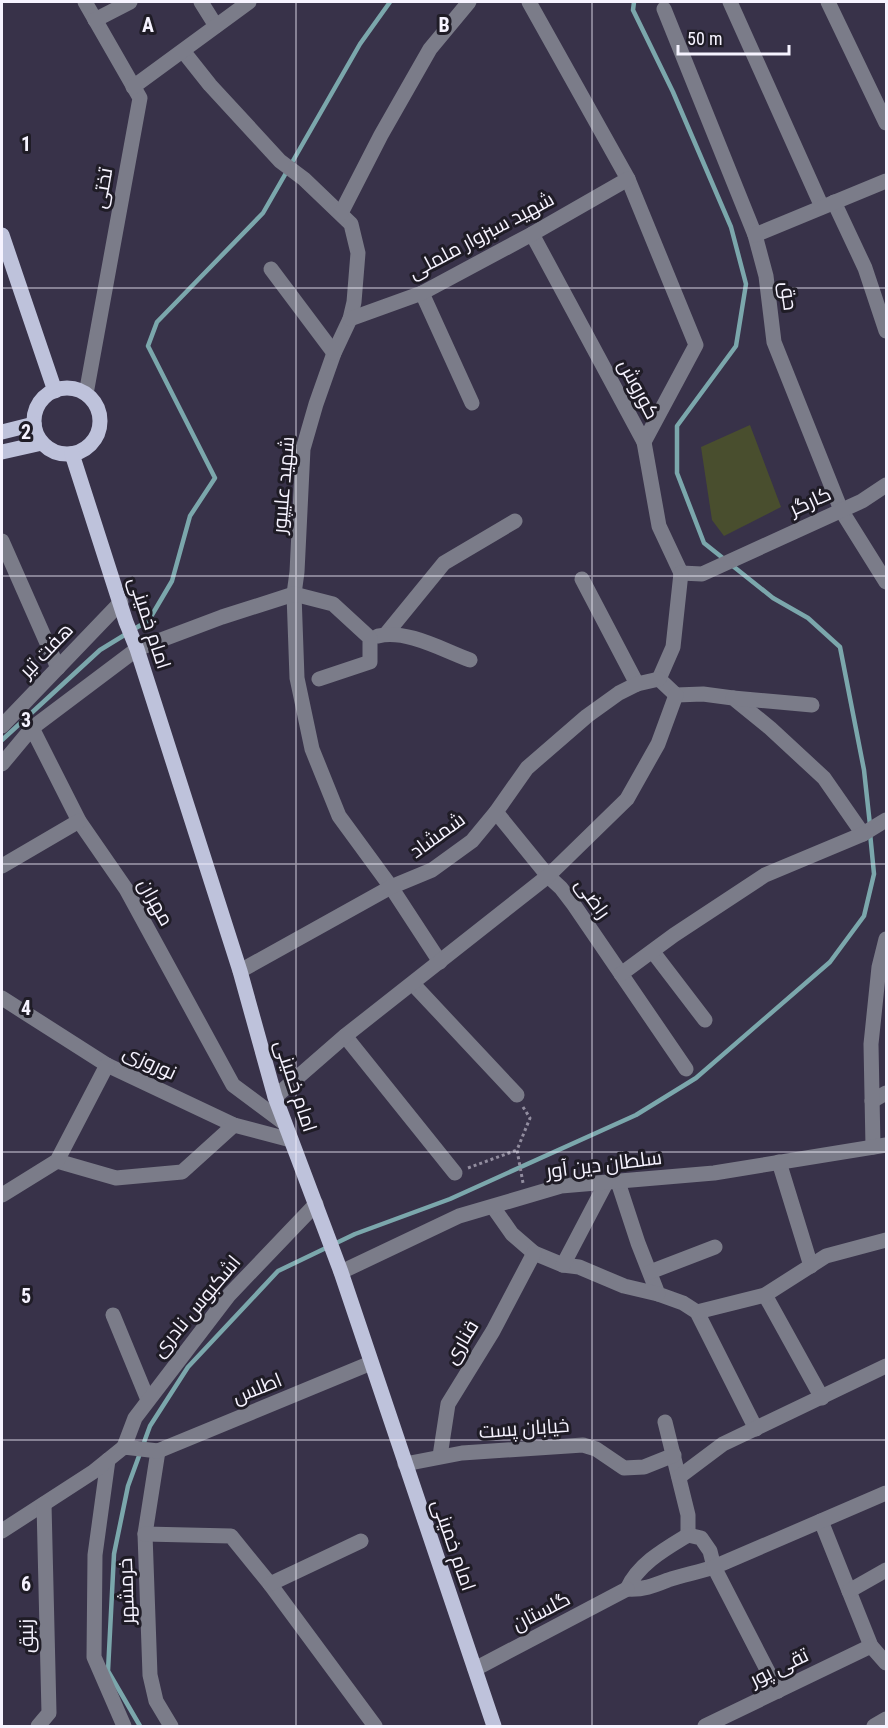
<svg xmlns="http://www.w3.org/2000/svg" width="888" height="1728" font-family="'Roboto Condensed',Cairo,sans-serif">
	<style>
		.green { fill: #494e2e }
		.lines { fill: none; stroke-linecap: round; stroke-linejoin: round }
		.stream { stroke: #7ba7ac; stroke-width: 4.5 }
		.path { stroke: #928d9f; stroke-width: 3; stroke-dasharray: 3 3; stroke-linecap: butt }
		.minor { stroke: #7b7c89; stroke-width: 15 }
		.major { stroke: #bec2db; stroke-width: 15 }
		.grid { fill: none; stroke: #f6f3ff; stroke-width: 1.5; stroke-opacity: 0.55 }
		.labels { text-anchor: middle; stroke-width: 6; stroke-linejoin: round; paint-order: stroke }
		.street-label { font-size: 20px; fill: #f6f3ff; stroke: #1f1c26 }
		.grid-label { font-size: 20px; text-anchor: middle; font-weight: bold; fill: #f6f3ff; stroke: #1f1c26; stroke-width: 6; stroke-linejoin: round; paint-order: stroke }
	</style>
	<rect width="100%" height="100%" fill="#383249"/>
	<polygon class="green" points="750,425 781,507 724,536 712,520 701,447"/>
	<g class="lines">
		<g class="stream">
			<polyline points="634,2 633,10 673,92 731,227 746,284 736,346 677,426 677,473 704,543 773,598 808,618 840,647 864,770 870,825"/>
			<polyline points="2,740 100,650 149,620 172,581 190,516 215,478 148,346 157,322 263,213 360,44 390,2"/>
			<polyline points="140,1726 108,1671 114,1554 128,1486 150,1426 188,1367 278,1271 355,1234 450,1199 636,1115 696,1078 830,962 864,916 874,874 870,833"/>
		</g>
		<g class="path">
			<polyline points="523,1107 530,1118 517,1150 523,1183"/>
			<polyline points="468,1168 517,1150"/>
		</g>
		<g class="minor">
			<polyline points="85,2 140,98 86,394"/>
			<polyline points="201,2 216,26"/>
			<polyline points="529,2 628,179 696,345 644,442"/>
			<polyline points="730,2 822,207"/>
			<polyline points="828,2 886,123"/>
			<polyline points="664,9 755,235 766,276 774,342 841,510 886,582"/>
			<polyline points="95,20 130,2"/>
			<polyline points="183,51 210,85 280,161 304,179 351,224 358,253 354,302 350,319 334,353 316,404 303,449 297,572 294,594 297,678 312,749 339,816 391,887 440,962"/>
			<polyline points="133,87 249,2"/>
			<polyline points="834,202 865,268 886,331"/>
			<polyline points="341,213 381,135 430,49 469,2"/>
			<polyline points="532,234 644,442 659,526 681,573"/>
			<polyline points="755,235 886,181"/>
			<polyline points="271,269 334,353"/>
			<polyline points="422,293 472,403"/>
			<polyline points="350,319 422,293 532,234 628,179"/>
			<polyline points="2,541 58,668"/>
			<polyline points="681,573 702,574 862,501 886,485"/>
			<polyline points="582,579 637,684"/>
			<polyline points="386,634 444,563 515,521"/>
			<path d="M378,636C406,629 443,650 470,660"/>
			<polyline points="659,679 676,695 703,694 733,698 770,728 824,778 863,834"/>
			<polyline points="659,679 673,647 681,573"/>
			<polyline points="733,698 812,705"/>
			<polyline points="2,726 121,602"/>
			<polyline points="32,728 137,649 222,617 294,594 333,604 370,638 370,662 319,679"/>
			<polyline points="2,764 32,728 79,821 126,889 233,1085 284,1123"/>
			<polyline points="496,812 548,876 561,888 574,905 686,1069"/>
			<polyline points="2,866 79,821"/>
			<polyline points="653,952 705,1020"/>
			<polyline points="240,971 391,887 432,870 472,841 496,812 527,768 587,716 619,693 637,684 659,679"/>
			<polyline points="621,974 674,935 765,875 863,834 886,820"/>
			<polyline points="413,984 517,1095"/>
			<polyline points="2,998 107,1065 234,1125 291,1140"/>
			<polyline points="345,1036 455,1173"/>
			<polyline points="275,1097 345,1036 548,876 627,799 658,744 676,695"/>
			<polyline points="872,1101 886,1093"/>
			<polyline points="873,1147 871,1044 879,967 886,939"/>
			<polyline points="57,1161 116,1178 182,1172 234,1125"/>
			<polyline points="779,1162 811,1266"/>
			<polyline points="618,1182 638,1243 658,1294 683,1303 697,1312 756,1429"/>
			<polyline points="2,1195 57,1161 107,1065"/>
			<polyline points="493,1207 512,1234 534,1253 563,1265 579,1267 624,1286 658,1294"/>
			<polyline points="563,1265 606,1183"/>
			<polyline points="341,1272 459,1216 561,1186 714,1173 886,1145"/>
			<polyline points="650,1272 715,1247"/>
			<polyline points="765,1295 822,1398"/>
			<polyline points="697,1312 765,1295 826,1256 886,1240"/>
			<polyline points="113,1315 148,1400"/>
			<polyline points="665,1422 688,1515 688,1535"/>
			<polyline points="124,1447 135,1418 229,1295 316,1204"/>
			<polyline points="158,1451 145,1534 150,1675 156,1701 171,1726"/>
			<polyline points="440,1456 448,1404 493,1331 534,1253"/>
			<polyline points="108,1460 95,1555 94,1657 124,1726"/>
			<polyline points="405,1464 462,1453 583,1445 596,1449 624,1468 644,1467 674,1455"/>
			<polyline points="679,1477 723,1444 886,1366"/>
			<polyline points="821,1521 871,1646 886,1663"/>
			<polyline points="2,1531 93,1472 124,1447 158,1451 371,1363"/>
			<polyline points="145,1534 231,1536 270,1584 375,1726"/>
			<path d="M688,1535L701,1538L710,1551L714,1567C699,1572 683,1575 668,1580C653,1586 643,1590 627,1589C638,1564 665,1549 688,1535Z"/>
			<polyline points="270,1584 361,1541"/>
			<polyline points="849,1591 886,1570"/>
			<polyline points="475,1669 627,1589"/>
			<polyline points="778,1691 714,1567 886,1493"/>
			<polyline points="38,1726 49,1713 44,1504"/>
			<polyline points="705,1726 871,1646"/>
			<polyline points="874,1726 886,1719"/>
		</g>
		<g class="major">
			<polyline points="2,235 55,391"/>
			<circle cx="67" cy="421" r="33"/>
			<polyline points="2,432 34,424"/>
			<polyline points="2,452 42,443"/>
			<polyline points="72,454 126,622 137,649 240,971 275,1097 341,1272 494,1726"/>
		</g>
	</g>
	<path class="grid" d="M296,2V1726M592,2V1726M2,288H886M2,576H886M2,864H886M2,1152H886M2,1440H886"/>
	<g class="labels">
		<g class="street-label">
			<text transform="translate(102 188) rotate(-80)" y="7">تختی</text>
			<text transform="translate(481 235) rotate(-28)" y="7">شهید سبزوار ململی</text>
			<text transform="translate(789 296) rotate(82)" y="7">حق</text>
			<text transform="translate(639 389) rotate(62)" y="7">کوروش</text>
			<text transform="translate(283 485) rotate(-85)" y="7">شهید علیپور</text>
			<text transform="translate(810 501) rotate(-24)" y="7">کارگر</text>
			<text transform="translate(150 623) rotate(72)" y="7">امام خمینی</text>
			<text transform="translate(46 650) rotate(-46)" y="7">هفت تیر</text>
			<text transform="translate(437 835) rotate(-36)" y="7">شمشاد</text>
			<text transform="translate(593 898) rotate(54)" y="7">راضی</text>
			<text transform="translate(156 902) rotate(61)" y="7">مهران</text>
			<text transform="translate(150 1062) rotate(25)" y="7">نوروزی</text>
			<text transform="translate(296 1086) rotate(72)" y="7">امام خمینی</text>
			<text transform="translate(604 1164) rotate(-7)" y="7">سلطان دین آور</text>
			<text transform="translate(196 1306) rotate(-50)" y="7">اشکبوس نادری</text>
			<text transform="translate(461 1342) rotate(-59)" y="7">قناری</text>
			<text transform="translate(257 1388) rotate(-22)" y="7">اطلس</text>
			<text transform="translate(524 1428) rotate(-4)" y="7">خیابان پست</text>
			<text transform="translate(454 1545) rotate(71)" y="7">امام خمینی</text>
			<text transform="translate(126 1591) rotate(-92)" y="7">خرمشهر</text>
			<text transform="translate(541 1611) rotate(-27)" y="7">گلستان</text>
			<text transform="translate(26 1636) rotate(-91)" y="7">زنبق</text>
			<text transform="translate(779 1667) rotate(-26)" y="7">تقی پور</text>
		</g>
	</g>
	<g class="grid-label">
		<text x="148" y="32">A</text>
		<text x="444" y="32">B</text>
		<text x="26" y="151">1</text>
		<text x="26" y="439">2</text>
		<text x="26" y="727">3</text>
		<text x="26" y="1015">4</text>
		<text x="26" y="1303">5</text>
		<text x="26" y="1591">6</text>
	</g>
	<rect width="888" height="1728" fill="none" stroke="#f6f3ff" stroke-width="6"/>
	<path d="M678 45v9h111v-9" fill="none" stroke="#f6f3ff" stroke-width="3"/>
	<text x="687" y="45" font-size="18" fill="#f6f3ff" stroke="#1f1c26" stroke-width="4.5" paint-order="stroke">50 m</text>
</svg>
